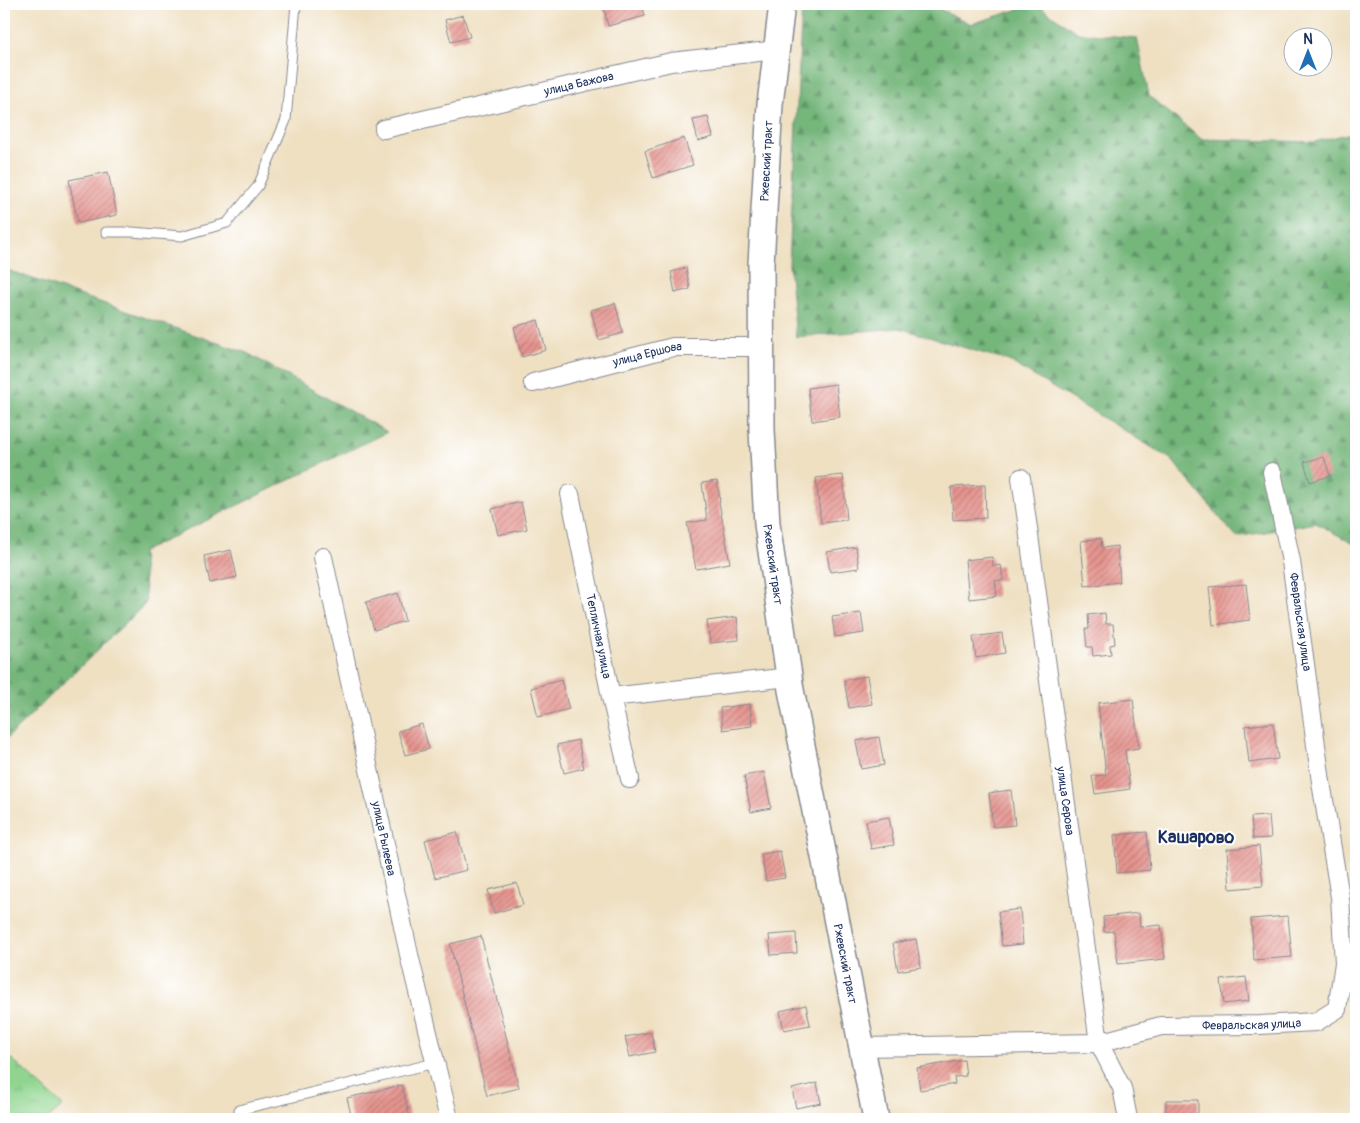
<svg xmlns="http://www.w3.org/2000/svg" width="1360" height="1123" viewBox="0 0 1360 1123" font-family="Pangolin,sans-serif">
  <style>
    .grass { fill: url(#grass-tufts); stroke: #568276 }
    .forest { fill: url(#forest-firs); stroke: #48726c }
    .building { fill: url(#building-hatch) }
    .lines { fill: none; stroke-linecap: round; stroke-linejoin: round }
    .service-casing { stroke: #858890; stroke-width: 11 }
    .minor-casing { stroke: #858890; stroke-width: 20 }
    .secondary-casing { stroke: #858890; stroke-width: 28 }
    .service { stroke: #fff; stroke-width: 9 }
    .minor { stroke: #fff; stroke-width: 18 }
    .secondary { stroke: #fff; stroke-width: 25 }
    .labels { text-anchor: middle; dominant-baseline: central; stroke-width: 4; stroke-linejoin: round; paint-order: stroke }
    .street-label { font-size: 12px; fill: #1b2f5e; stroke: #fff }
    .district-label { font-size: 18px; font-weight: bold; fill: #1b2f5e; stroke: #fff }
  </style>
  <defs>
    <pattern id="grass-tufts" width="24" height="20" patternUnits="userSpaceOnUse" patternTransform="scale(1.25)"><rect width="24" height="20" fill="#90d58f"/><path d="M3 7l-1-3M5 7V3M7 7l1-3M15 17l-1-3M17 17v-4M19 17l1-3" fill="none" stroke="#7cb77e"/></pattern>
    <pattern id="forest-firs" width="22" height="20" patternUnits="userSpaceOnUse" patternTransform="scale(1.25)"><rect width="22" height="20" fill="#74b67a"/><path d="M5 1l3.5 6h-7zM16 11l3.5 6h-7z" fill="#5e9467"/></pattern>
    <pattern id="building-hatch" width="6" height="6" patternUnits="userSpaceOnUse" patternTransform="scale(1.25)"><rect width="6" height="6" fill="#e6948e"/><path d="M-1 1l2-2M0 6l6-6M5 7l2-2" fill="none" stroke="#ba7977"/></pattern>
  </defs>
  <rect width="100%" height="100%" fill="#fff"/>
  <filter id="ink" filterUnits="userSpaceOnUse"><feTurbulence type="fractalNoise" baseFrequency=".02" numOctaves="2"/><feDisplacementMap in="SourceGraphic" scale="10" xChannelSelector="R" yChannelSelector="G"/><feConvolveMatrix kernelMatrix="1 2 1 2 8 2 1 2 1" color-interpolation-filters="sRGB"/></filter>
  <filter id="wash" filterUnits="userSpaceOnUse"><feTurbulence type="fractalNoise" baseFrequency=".0096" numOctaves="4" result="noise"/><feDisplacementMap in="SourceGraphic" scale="20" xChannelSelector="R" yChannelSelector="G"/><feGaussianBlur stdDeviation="1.12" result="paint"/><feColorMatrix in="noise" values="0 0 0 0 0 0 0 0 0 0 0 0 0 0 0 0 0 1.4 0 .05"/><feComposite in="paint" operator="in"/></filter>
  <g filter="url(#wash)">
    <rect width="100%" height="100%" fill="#efe0c2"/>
    <path class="grass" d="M 4,1052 L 63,1106 L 48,1119 L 4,1119 Z"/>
    <path class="forest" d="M 802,4 L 929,4 L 971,24 L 1036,4 L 1078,33 L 1137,38 L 1149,96 L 1201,139 L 1314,142 L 1356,132 L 1356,545 L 1316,523 L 1236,537 L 1171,459 L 1009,361 L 899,328 L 796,337 L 789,265 Z
      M 4,269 L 247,353 L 387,432 L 142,552 L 146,603 L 4,741 Z"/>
    <g id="blocks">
      <path class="building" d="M 603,4 L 642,4 L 645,16 L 608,26 Z
        M 463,15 L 470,37 L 451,42 L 445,20 Z
        M 708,117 L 713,137 L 698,141 L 693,120 Z
        M 684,138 L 693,165 L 653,178 L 645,151 Z
        M 108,172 L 117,215 L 78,223 L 69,180 Z
        M 686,268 L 690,289 L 675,293 L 671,272 Z
        M 615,303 L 623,333 L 599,340 L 591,310 Z
        M 538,320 L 546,350 L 522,357 L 514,327 Z
        M 836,384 L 840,417 L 812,421 L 808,388 Z
        M 1324,457 L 1330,476 L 1310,482 L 1304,462 Z
        M 843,475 L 847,520 L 821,523 L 816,478 Z
        M 717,481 L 720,501 L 719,502 L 730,563 L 696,569 L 687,523 L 707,520 L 702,483 Z
        M 985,485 L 986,518 L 953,520 L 951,487 Z
        M 521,502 L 527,529 L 498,535 L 492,509 Z
        M 1101,538 L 1102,548 L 1117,546 L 1120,582 L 1085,586 L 1081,541 Z
        M 856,547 L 859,568 L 830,572 L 827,552 Z
        M 231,550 L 237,577 L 210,583 L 204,556 Z
        M 992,557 L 993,566 L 1001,565 L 1003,580 L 995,581 L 997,596 L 969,599 L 965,560 Z
        M 1246,584 L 1250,620 L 1213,625 L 1209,587 Z
        M 398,593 L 405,621 L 374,630 L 366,602 Z
        M 861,613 L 864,633 L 835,637 L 832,617 Z
        M 1105,613 L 1106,624 L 1113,624 L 1115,644 L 1110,645 L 1111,654 L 1093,656 L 1092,647 L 1087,647 L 1085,629 L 1089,629 L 1088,615 Z
        M 737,617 L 739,640 L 710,643 L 707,621 Z
        M 1002,633 L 1005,653 L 976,658 L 973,637 Z
        M 867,676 L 872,704 L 849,708 L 844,680 Z
        M 561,680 L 569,709 L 538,717 L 531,688 Z
        M 1133,699 L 1139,748 L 1125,750 L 1130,789 L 1095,794 L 1092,776 L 1106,775 L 1098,703 Z
        M 750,704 L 752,726 L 723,730 L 720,708 Z
        M 1273,723 L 1278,759 L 1249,763 L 1245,726 Z
        M 422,724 L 429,749 L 405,755 L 398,731 Z
        M 879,737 L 884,765 L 861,769 L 856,741 Z
        M 578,740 L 584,768 L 564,773 L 557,745 Z
        M 764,772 L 771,808 L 751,812 L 744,776 Z
        M 1011,790 L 1015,825 L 993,827 L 989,793 Z
        M 1269,816 L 1271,838 L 1253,839 L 1251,817 Z
        M 889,817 L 894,845 L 871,849 L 866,821 Z
        M 457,832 L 467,870 L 435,878 L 425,840 Z
        M 1147,832 L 1150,870 L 1117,873 L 1114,835 Z
        M 1259,846 L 1263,886 L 1230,889 L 1227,849 Z
        M 780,851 L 785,878 L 766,881 L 761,854 Z
        M 517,883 L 523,905 L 494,913 L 488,890 Z
        M 1020,909 L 1023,944 L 1002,946 L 998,912 Z
        M 1139,913 L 1140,927 L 1161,925 L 1165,959 L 1118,964 L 1114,931 L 1104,932 L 1103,917 Z
        M 1288,916 L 1292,957 L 1254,960 L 1251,919 Z
        M 796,933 L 797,953 L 771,955 L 769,935 Z
        M 481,936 L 519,1088 L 487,1096 L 450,944 Z
        M 916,939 L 921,967 L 898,971 L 893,943 Z
        M 1246,977 L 1249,1001 L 1224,1004 L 1221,980 Z
        M 806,1005 L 810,1025 L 784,1030 L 780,1011 Z
        M 651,1032 L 655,1052 L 630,1057 L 625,1037 Z
        M 964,1060 L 966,1076 L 954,1077 L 955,1084 L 920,1090 L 917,1068 Z
        M 817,1083 L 821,1103 L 796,1108 L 792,1089 Z
        M 402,1085 L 410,1119 L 352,1119 L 347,1098 Z
        M 1166,1100 L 1198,1100 L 1198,1119 L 1166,1119 Z"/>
    </g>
  </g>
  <g filter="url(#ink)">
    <use href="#blocks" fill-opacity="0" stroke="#858890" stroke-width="1"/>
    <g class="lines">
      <g class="service-casing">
        <path id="service" d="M 106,232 L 132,232 L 182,236 L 227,223 L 258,186 L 286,120 L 296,4
          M 242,1119 L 239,1110 L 435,1063"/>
      </g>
      <g class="minor-casing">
        <g id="minor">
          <path id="s1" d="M 384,129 L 671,62 L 777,50"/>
          <path id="s2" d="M 533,383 L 673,347 L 762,347"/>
          <path id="s3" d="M 1021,478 L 1099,1043 L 1122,1088 L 1128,1119"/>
          <path id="s4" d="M 570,494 L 611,697 L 630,779"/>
          <path id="s5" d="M 323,557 L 410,959 L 449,1119"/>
          <path d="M 611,697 L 789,677"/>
          <path id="s6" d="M 862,1047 L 1099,1043 L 1161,1026 L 1260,1025 L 1316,1022 L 1337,1009 L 1344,963 L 1340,897 L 1321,782 L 1291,561 L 1272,472"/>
        </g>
      </g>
      <g class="secondary-casing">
        <g id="secondary">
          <path id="s7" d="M 782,4 L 770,104 L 761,264 L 762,430 L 767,524 L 791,690 L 876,1119"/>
        </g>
      </g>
      <use href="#service" class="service"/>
      <use href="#minor" class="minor"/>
      <use href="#secondary" class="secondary"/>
    </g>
  </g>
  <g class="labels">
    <g class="street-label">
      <text stroke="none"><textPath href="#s1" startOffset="200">улица Бажова</textPath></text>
      <text transform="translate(767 161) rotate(-87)">Ржевский тракт</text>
      <text stroke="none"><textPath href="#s2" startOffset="118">улица Ершова</textPath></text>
      <text stroke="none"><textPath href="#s7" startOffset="562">Ржевский тракт</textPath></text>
      <text transform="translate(1300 622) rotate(82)">Февральская улица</text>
      <text stroke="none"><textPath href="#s4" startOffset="145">Тепличная улица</textPath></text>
      <text stroke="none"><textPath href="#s3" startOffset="326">улица Серова</textPath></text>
      <text stroke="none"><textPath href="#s5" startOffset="288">улица Рылеева</textPath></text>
      <text stroke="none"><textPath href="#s7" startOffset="968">Ржевский тракт</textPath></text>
      <text stroke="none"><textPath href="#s6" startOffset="392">Февральская улица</textPath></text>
    </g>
    <g class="district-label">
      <text x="1196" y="837">Кашарово</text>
    </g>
  </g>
  <rect width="1360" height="1123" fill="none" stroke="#fff" stroke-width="20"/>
  <g transform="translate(1308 52)"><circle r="24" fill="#ffffff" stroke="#a4acbf"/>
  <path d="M0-4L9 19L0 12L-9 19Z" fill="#1f6fb2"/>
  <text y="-8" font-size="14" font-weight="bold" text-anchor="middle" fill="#1b2f5e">N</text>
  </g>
</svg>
